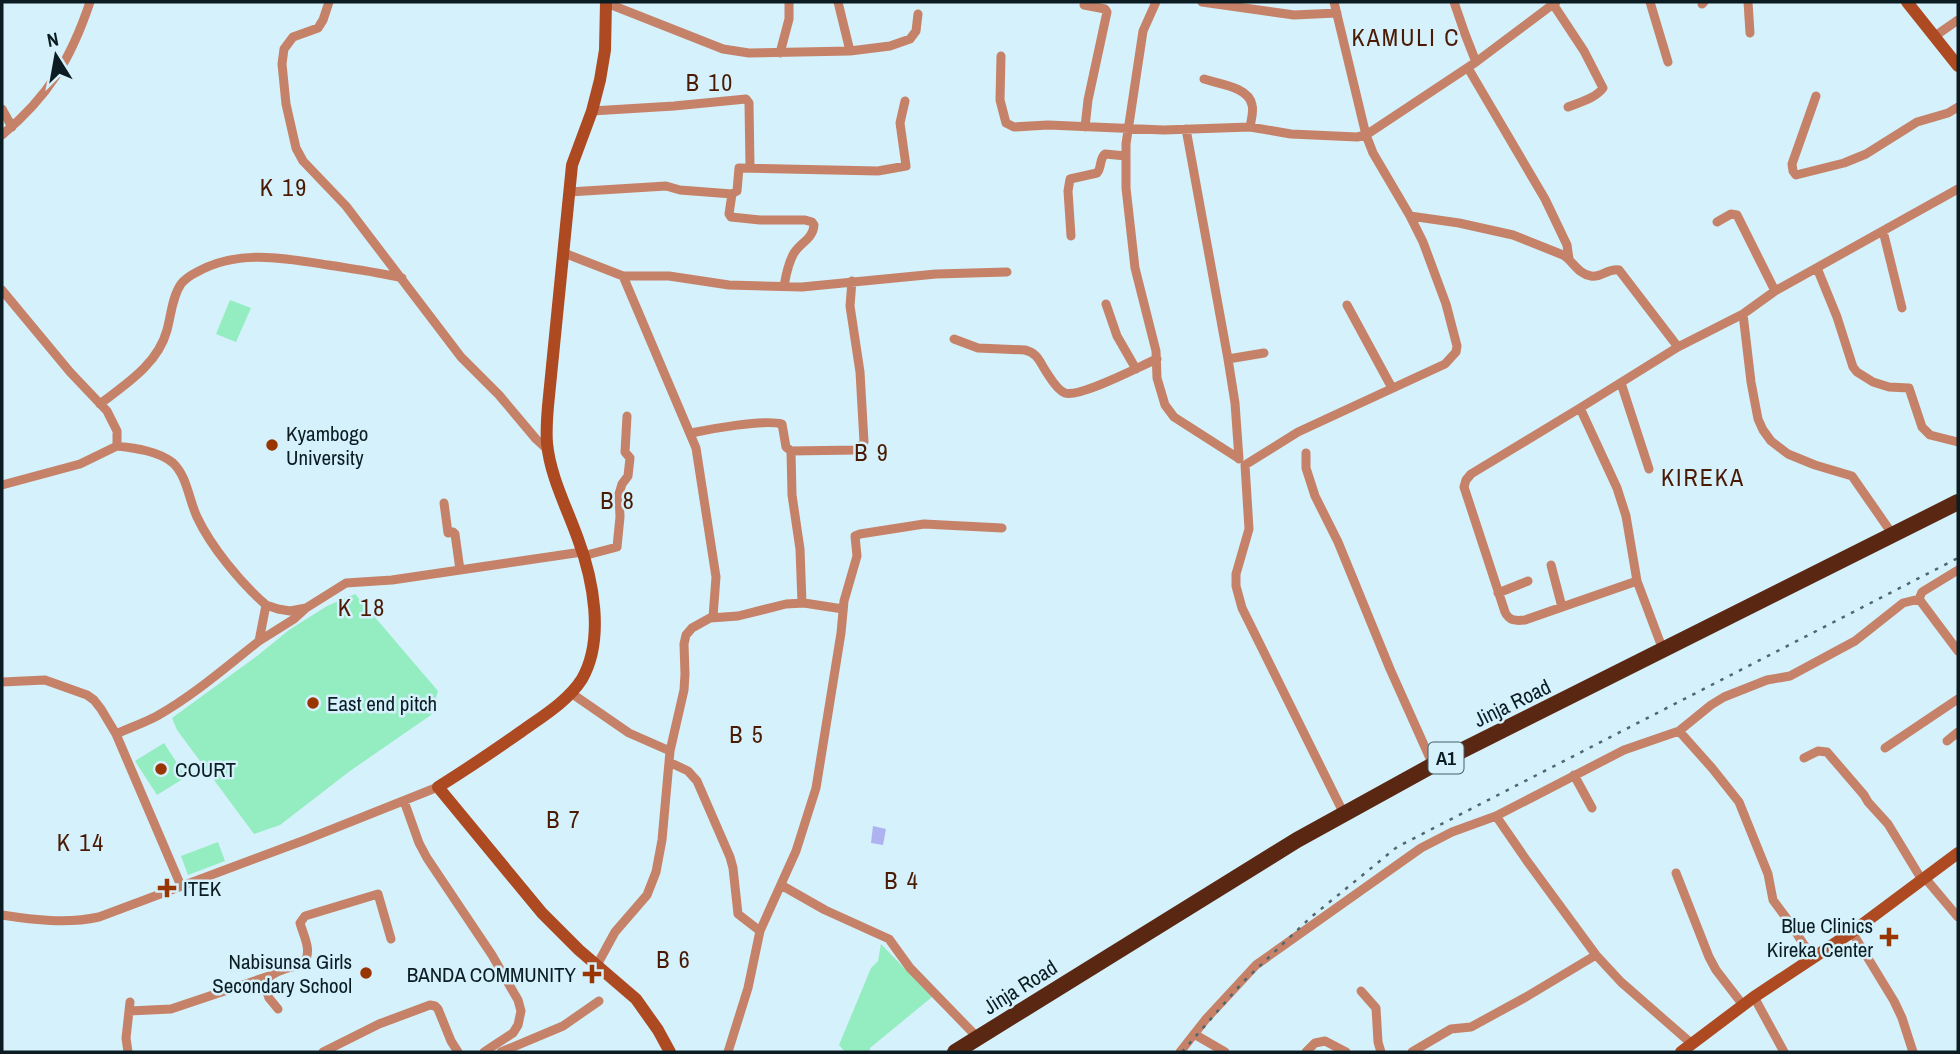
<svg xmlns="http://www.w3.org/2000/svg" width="1960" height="1054" viewBox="0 0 1960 1054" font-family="'Archivo Narrow',sans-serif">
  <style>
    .green { fill: #94edc0 }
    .water { fill: #aeb2f0 }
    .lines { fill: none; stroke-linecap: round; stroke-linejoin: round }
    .street { stroke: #c68268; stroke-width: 9 }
    .secondary { stroke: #ad4a21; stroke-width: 12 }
    .highway { stroke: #5a2712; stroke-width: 16 }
    .rail { stroke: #51676e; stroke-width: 2.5; stroke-dasharray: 3.5 7; stroke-linecap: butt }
    .poi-dot { fill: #993500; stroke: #d5f1fb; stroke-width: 2.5 }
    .labels { text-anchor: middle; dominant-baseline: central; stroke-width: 5; stroke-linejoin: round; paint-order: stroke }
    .shield { fill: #d5f1fb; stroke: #485d64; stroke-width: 2 }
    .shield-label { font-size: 19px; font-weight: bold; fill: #0b1d23 }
    .poi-label { font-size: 21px; fill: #0b1d23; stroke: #d5f1fb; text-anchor: start }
    .street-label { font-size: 21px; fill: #0b1d23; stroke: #d5f1fb }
    .quarter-label { font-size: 24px; letter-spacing: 2px; fill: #4a1a05; stroke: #d5f1fb }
  </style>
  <rect width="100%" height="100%" fill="#d5f1fb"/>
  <path class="green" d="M 230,300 L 251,308 L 236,342 L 216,334 Z
    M 355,594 L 438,691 L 431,715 L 350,771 L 280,825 L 254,834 L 177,730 L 172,718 L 257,656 L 289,630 L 327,606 Z
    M 164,743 L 186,777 L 157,795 L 135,761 Z
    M 218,842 L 225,861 L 188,875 L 181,856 Z
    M 881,944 L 932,997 L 870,1048 L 870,1052 L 845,1052 L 839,1045 L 871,968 L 878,961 Z"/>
  <path class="water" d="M 873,826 L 886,829 L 883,845 L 871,843 Z"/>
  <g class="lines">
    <path class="street" d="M 329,2 L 323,20 L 318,28 L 293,37 L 284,49 L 282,64 L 286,104 L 296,148 L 303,161 L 346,206 L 461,357 L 499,395 L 536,439 L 548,450
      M 604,2 L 723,49 L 749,53 L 850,51 L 890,46 L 910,39 L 916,31 L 918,14
      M 838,2 L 850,51
      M 1156,2 L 1143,31 L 1126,144 L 1126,188 L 1135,268 L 1156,351 L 1157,378 L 1165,405 L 1174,417 L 1238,458
      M 1202,2 L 1294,15 L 1337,13
      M 1334,2 L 1366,135 L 1373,153 L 1410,216 L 1423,242 L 1446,304 L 1457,346 L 1456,352 L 1445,364 L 1298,432 L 1245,465 L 1249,529 L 1236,574 L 1236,586 L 1242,608 L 1344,814
      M 1454,2 L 1465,34 L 1476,62
      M 1650,2 L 1668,62
      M 1748,2 L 1750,33
      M 1553,4 L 1584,51 L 1603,88 C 1596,98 1580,102 1568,107
      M 1702,4 L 1704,2
      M 1084,5 L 1105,9 L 1107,12 L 1088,100 L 1085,127
      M 1935,36 L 1958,20
      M 780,53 L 789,19 L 789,2
      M 1001,56 L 1000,100 L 1006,123 L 1014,127 L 1048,125 L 1164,130 L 1250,127 L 1291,134 L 1357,137 L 1366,135 L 1476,62 L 1556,2
      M 1468,68 L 1545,199 L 1567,245 L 1569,259
      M 1204,79 C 1219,84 1249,87 1252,105 C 1254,112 1251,120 1250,127
      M 1816,96 L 1792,164 L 1793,171 L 1796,175 L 1844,163 L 1866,154 L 1917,122 L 1948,113 L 1958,107
      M 2,109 L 12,127
      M 592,111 L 674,106 L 746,99 L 749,103 L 750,167
      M 1186,129 L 1228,359 L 1235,403 L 1239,459
      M 2,135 C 48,97 71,59 90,2
      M 569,192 L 666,186 L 680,190 L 732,194
      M 1410,216 L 1459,223 L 1513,235 L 1563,255 C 1573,261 1578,274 1591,276 C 1601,278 1608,268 1619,270 L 1678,347
      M 1717,222 L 1731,214 L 1737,215 L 1775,291
      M 1883,231 L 1902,308
      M 1071,236 L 1068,191 L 1070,179 L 1097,173 C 1102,168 1099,159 1105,154 L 1126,156
      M 564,253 L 623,276 L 669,276 L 729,285 L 802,287 L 936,274 L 1007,272
      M 1817,268 L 1837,317 L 1853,367 L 1857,372 L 1873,382 L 1889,387 L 1909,388 L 1922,427 L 1930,435 L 1958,442
      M 623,276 L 696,448 L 716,577 L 713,617
      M 784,286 C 786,275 788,263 794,253 C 801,242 813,239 814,225 L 812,222 L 805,220 L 760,220 L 731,217 L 729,214 L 732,194 L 737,191 L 739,168 L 878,171 L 906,166 L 900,123 L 905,101
      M 2,290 L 70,372 L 107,411 L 117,431 L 117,446
      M 1106,304 L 1117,336 L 1136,369
      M 1347,305 L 1392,388
      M 1743,314 L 1751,382 L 1758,419 L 1763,430 L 1771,441 L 1788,454 L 1815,465 L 1852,476 L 1893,535
      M 954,339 L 978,348 L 1025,350 C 1038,353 1040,363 1047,373 C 1051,379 1057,390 1065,393 C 1080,398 1140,366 1157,359
      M 1228,359 L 1264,353
      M 1621,383 L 1649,469
      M 100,404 C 126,384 158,364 167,330 C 171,316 172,297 181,284 C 185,279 191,275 197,272 C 238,249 284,258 328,265 C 353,269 377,272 402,278
      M 1580,408 L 1617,488 L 1626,516 L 1637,581 L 1663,650
      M 691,433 C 710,429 765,419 782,424 L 786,447 L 791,451 L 792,495 L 800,549 L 802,603
      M 791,451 L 856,450 L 864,442 L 860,372 L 850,306 L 852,281
      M 1306,453 L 1306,468 L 1315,496 L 1338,542 L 1390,669 L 1433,765
      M 2,485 L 80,464 L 117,446
      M 444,503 L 448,533 L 453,532 L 455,534 L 460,570
      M 583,556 L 617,547 L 620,517 L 619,494 L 622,484 L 628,476 L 630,458 L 625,452 L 627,416
      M 1551,565 L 1562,607
      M 1958,570 L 1922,592 L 1919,599 L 1958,651
      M 1637,581 L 1525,620 C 1516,621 1509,621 1505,612 L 1464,487 L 1466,480 L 1471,474 L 1580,408 L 1678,347 L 1743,314 L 1775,291 L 1958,189
      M 1498,593 L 1528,581
      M 266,605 L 278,609 L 290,611 L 306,608 L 346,583 L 392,580 L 582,552
      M 259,641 L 294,619 L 305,609
      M 2,682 L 45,680 L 87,695 L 94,700 L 101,709 L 116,734 L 181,886
      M 571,693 L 629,733 L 670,751
      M 1679,731 L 1712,768 L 1739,802 L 1768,874 L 1773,900 L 1790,923 L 1813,959
      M 116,734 C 129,728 144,723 157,716 C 194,695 226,667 259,641 L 266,605 C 241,583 211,547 197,517 C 189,500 187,476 173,463 C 159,451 134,448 117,446
      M 1947,741 L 1958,732
      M 1885,748 L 1958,699
      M 1804,758 L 1818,751 L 1827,752 L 1864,795 L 1868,802 L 1888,824 L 1922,880
      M 669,762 L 688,771 L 697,781 L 730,857 L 733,868 L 738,914 L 760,931
      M 1574,775 L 1592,808
      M 404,801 L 419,843 L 427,858 L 492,955 L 518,1000 L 521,1011 L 518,1025 L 513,1033 L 484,1052
      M 1676,873 L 1709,957 L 1716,970 L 1743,1005
      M 1925,878 L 1958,917
      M 781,885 L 825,910 L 889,939 L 910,968 L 978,1038
      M 2,915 C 34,920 67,924 99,917 L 305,840 L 438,787
      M 1852,932 L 1894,1001 L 1902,1018 L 1913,1052
      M 597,965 L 615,932 L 647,895 L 656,872 L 662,840 L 670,751 L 684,690 L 685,674 L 684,644 L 686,635 L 692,628 L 710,618 L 738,616 L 786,604 L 804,603 L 843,609
      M 1361,991 L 1376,1008 L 1378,1042 L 1381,1052
      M 1754,997 L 1784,1052
      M 278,1009 L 269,998 L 264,983 C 273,970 289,968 303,964 C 313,952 304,937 300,923 L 305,916 L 378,894 L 391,939
      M 129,1011 L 171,1009 L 269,976
      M 1194,1034 L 1225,1052
      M 1692,1044 L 1621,982 L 1596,955 L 1527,861 L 1496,816 L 1624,750 L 1679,731 L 1711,705 L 1724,697 L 1767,680 L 1790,676 L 1855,641 L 1903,603 L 1919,599
      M 128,1052 L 126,1038 L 130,1002
      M 323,1052 L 379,1024 L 430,1005 L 435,1006 L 438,1009 L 451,1041 L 458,1052
      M 501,1052 L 563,1026 L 599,1001
      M 728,1052 L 748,988 L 760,931 L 796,851 L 816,788 L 841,633 L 844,601 L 857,556 L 855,536 L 860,534 L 924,524 L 1002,528
      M 1180,1052 L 1206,1019 L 1256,965 L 1421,848 L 1452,832 L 1496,816
      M 1306,1052 L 1315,1043 L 1325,1041 L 1346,1052
      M 1412,1052 L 1451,1029 L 1471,1027 L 1526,997 L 1596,955"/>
    <path class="secondary" d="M 606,2 L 605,50 L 600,80 L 592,111 L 572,165 L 548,406 C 547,418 546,431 547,443 C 550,476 567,508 578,539 C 593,579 605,639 582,679 C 568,701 543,716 522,731 C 495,750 467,769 438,787 L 542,913 L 579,950 L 636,999 L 658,1030 L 670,1052
      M 1907,2 L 1958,66
      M 1681,1052 L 1754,997 L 1852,932 L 1958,853"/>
    <path class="highway" d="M 955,1052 L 1297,840 L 1433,765 L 1958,502"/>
    <path class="rail" d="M 1182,1052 L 1242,983 L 1310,918 L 1397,847 L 1958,558"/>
  </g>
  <g class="poi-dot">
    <circle cx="272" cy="445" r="7"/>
    <circle cx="313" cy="703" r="7"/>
    <circle cx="161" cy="769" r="7"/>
    <path d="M163.5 877.5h7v7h7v7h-7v7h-7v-7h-7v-7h7z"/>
    <path d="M1885.5 926.5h7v7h7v7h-7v7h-7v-7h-7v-7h7z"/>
    <circle cx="366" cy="973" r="7"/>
    <path d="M588.5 963.5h7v7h7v7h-7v7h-7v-7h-7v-7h7z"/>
  </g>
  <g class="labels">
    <rect class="shield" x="1428.5" y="742.5" width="35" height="31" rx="5"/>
    <g class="shield-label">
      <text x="1446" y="758">A1</text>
    </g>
    <g class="poi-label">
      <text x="286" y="433">Kyambogo<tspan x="286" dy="24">University</tspan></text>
      <text x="327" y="703">East end pitch</text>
      <text x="175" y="769">COURT</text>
      <text x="183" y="888">ITEK</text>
      <text x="1873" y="925" text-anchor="end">Blue Clinics<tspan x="1873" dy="24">Kireka Center</tspan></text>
      <text x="352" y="961" text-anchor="end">Nabisunsa Girls<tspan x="352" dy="24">Secondary School</tspan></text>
      <text x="576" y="974" text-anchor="end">BANDA COMMUNITY</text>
    </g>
    <g class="street-label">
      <text transform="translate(1512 703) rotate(-26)">Jinja Road</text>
      <text transform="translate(1020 987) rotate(-32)">Jinja Road</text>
    </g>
    <g class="quarter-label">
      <text x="1406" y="37">KAMULI C</text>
      <text x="710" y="82">B 10</text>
      <text x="284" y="187">K 19</text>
      <text x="872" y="452">B 9</text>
      <text x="1703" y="477">KIREKA</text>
      <text x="618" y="500">B 8</text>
      <text x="362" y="607">K 18</text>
      <text x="747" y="734">B 5</text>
      <text x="564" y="819">B 7</text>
      <text x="81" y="842">K 14</text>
      <text x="902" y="880">B 4</text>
      <text x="674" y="959">B 6</text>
    </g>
  </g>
  <rect width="1960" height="1054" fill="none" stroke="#0b1d23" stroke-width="7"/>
  <g transform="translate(56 56) rotate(349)" stroke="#d5f1fb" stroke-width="5" paint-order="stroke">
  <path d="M0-5L12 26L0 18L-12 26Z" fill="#0b1d23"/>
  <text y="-10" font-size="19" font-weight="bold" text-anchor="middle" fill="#0b1d23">N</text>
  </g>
</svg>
